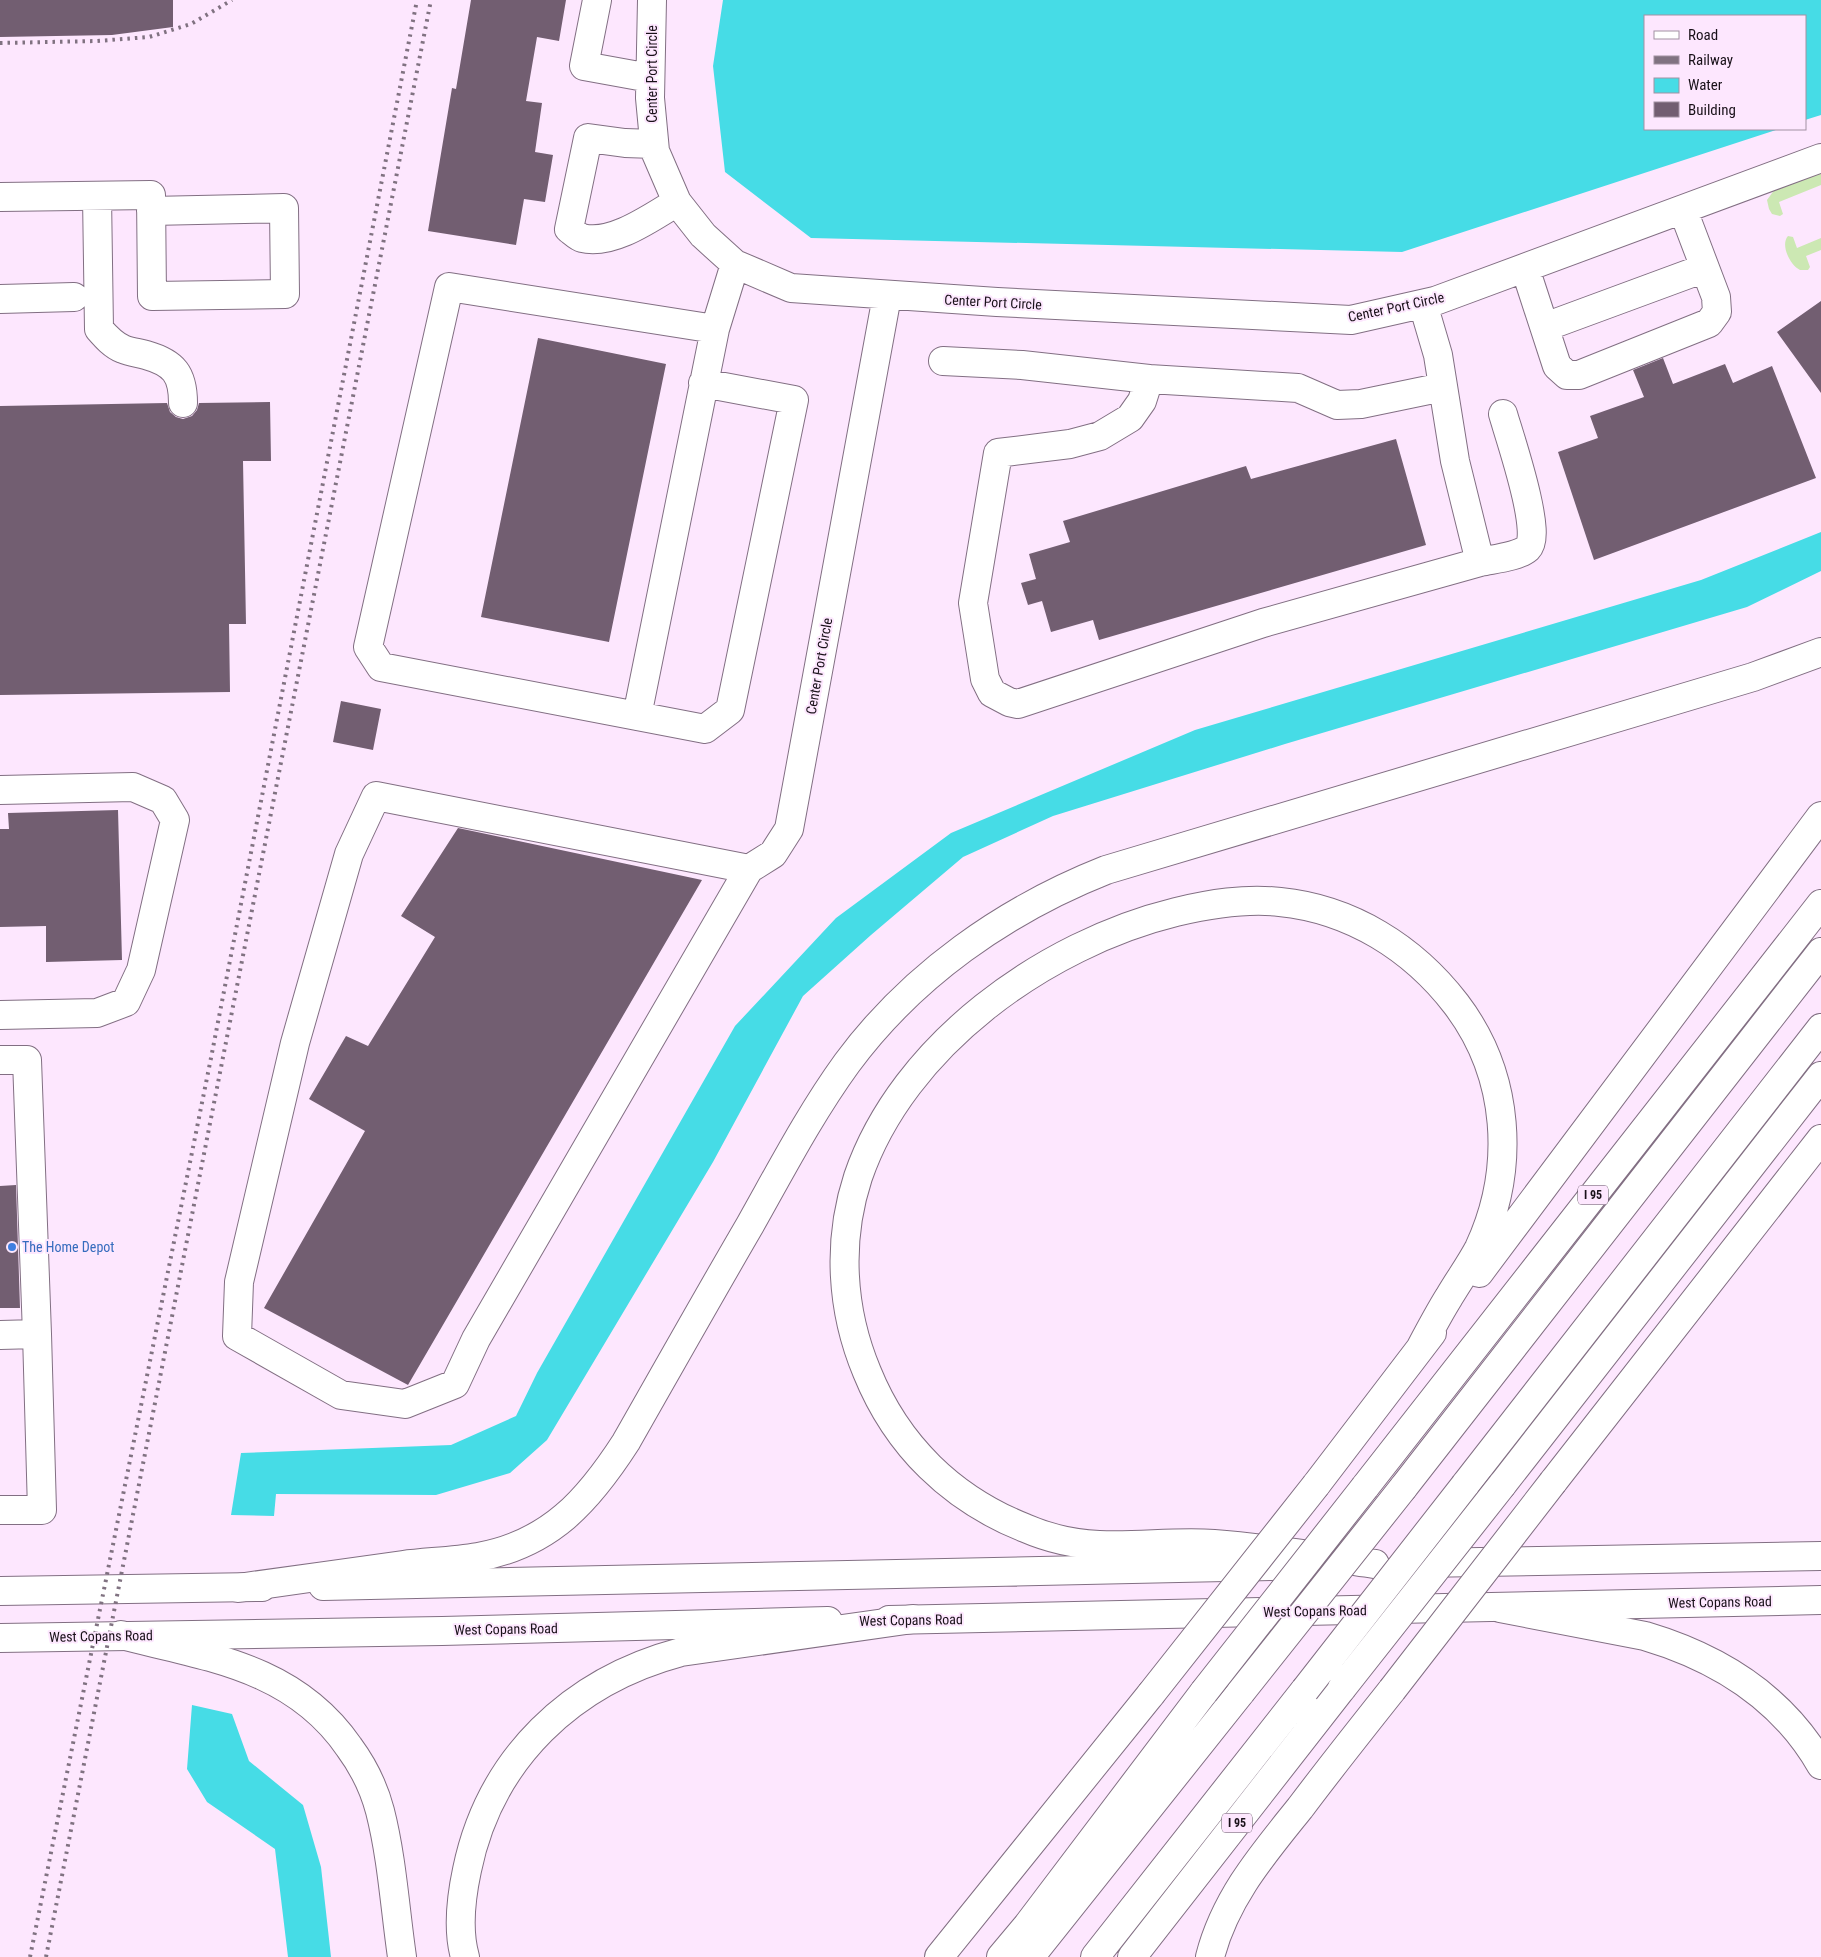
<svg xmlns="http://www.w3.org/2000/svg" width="1821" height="1957" viewBox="0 0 1821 1957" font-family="'Roboto Condensed',sans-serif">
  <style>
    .green { fill: #cce8b3 }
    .water { fill: #46dce6 }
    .building { fill: #725e71 }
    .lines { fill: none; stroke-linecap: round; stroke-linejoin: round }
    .minor-casing { stroke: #826f83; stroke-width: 30 }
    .major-casing { stroke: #826f83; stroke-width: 30 }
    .highway-casing { stroke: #826f83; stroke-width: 30 }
    .minor { stroke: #fff; stroke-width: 28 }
    .major { stroke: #fff; stroke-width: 28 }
    .highway { stroke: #fff; stroke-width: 28 }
    .rail { stroke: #807281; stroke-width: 4; stroke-dasharray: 2.5 5; stroke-linecap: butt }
    .highway-bridge-casing { stroke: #826f83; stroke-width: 30; stroke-linecap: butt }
    .highway-bridge { stroke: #fff; stroke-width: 28 }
    .shop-dot { fill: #3f7fe0; stroke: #fde7fe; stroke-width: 2 }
    .labels { text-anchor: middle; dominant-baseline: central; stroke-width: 4; stroke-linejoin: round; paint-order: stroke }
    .shield { fill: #fde7fe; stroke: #5d515e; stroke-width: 1 }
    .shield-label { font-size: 12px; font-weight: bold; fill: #191119 }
    .street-label { font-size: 14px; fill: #191119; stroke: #fde7fe }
    .shop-label { font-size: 14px; fill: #366cbe; stroke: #fde7fe; text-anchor: start }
  </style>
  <rect width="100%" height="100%" fill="#fde7fe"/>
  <path class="green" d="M 1821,171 L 1821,185 L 1779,202 L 1783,214 L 1780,216 L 1772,214 L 1769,209 L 1767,200 L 1775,189 Z
    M 1788,236 L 1793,237 L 1797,248 L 1821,238 L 1821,250 L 1806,256 L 1810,267 L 1808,270 L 1800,270 C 1790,265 1780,245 1788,236 Z"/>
  <path class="water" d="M 723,0 L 1821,0 L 1821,115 L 1805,120 L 1805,16 L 1645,16 L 1645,129 L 1779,129 L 1402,252 L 811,238 L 725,172 L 713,66 Z
    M 1821,532 L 1821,571 L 1747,607 L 1285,744 L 1053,816 L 963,857 L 871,935 L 803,996 L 713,1162 L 547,1440 L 510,1473 L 436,1495 L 276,1494 L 274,1516 L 231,1515 L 241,1453 L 451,1445 L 516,1416 L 537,1373 L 735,1026 L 836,918 L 951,833 L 1195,730 L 1701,580 Z
    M 192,1705 L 232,1714 L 249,1761 L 303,1805 L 321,1867 L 331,1957 L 288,1957 L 275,1849 L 207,1802 L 187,1769 Z"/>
  <path class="building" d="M 0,0 L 173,0 L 173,27 L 112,35 L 0,37 Z
    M 471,0 L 566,0 L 559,41 L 537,37 L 526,101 L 542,103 L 535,152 L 553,155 L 545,202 L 524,199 L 516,245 L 428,231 L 452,88 L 456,89 Z
    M 1821,301 L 1821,393 L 1777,332 Z
    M 538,338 L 666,364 L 609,642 L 481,617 Z
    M 1663,358 L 1673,384 L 1725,364 L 1733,383 L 1772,366 L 1816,478 L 1594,560 L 1558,452 L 1598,438 L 1590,416 L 1644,397 L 1633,370 Z
    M 270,402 L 271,461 L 243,461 L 246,624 L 229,624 L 230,692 L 0,695 L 0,406 L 167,403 L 170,412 L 176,417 L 183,419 L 192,416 L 197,410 L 199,403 Z
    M 1396,439 L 1426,545 L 1099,640 L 1093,620 L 1051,632 L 1042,601 L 1028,605 L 1021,583 L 1036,579 L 1029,554 L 1070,542 L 1063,521 L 1246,466 L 1251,479 Z
    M 341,701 L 381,709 L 373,750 L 333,742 Z
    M 118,810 L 122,960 L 46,962 L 46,926 L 0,927 L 0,829 L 9,829 L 8,813 Z
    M 458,828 L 702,880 L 408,1385 L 264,1308 L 365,1131 L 309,1099 L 346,1036 L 368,1046 L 435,937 L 401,916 Z
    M 16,1185 L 20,1308 L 0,1308 L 0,1186 Z"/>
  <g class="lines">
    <g class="minor-casing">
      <path id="minor" d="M 597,0 L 584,66 L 650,78
        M 652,0 L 650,98 L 655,151 L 677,202 L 703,235 L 735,264 L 791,288 L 997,302 L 1351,320 L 1435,301 L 1821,158
        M 654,144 L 625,143 L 588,138 L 569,229 C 573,232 578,237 582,238 C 612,246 652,217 677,202
        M 97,196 L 99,329 C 106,337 113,345 123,349 C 130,352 139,353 146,355 C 174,363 183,374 183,403
        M 0,197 L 151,195 L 152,296 L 285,294 L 284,208 L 151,211
        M 1525,268 L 1557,366 L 1567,375 L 1579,375 L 1709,323 L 1717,312 L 1716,297 L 1683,210
        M 0,299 L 74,297
        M 1545,327 L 1705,268
        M 943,361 L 1022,365 L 1149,379 L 1142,401 L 1130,418 L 1100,436 L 1070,444 L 998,453 L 973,603 L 985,679 L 992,693 L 1009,702 L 1018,704 L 1263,623 L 1480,562 L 1455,461 L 1438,355 L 1423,304
        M 1149,379 L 1298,388 L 1337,405 L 1361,404 L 1443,387
        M 703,383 L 794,400 L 730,710 L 705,729 L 381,667 L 368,647 L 449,287 L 715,329 L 735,264
        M 1480,562 C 1493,559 1518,557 1528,548 C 1543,534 1509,435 1503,414
        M 637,716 L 715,329
        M 0,790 L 133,787 L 163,800 L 175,820 L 141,970 L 126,1002 L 97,1013 L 0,1015
        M 749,869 L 376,796 L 349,854 L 295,1043 L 239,1282 L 237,1336 L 341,1395 L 405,1404 L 455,1384 L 476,1339 L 749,869 L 773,854 L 789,829 L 887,296
        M 0,1060 L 27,1060 L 37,1334 L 0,1335
        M 0,1510 L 42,1510 L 37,1334"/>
    </g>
    <g class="major-casing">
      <path id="major" d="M 1420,1563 L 1821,1556
        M 323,1586 L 1322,1565
        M 0,1591 L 262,1587
        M 889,1620 L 1821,1600
        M 0,1638 L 442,1631 L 828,1621"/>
    </g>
    <g class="highway-casing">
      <path id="highway" d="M 1479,1273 L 1821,816
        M 1553,1482 L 1821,1139
        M 1316,1485 L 1432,1333
        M 1465,1485 L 1821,1028
        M 1502,1485 L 1821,1076
        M 1365,1487 L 1821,904
        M 1403,1488 L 1821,952
        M 1375,1564 C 1321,1557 1268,1548 1214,1544 C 1176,1541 1137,1547 1099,1545 C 1074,1544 1048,1538 1025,1528 C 952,1499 897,1446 867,1372 C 841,1310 837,1241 858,1177 C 903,1045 1045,944 1176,912 C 1210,904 1245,898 1280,902 C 1351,909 1413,948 1456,1004 C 1510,1075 1516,1168 1479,1248 C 1470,1265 1459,1280 1449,1297 C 1439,1313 1430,1330 1421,1347
        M 238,1588 C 293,1580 348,1573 403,1565 C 428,1562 454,1561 478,1557 C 550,1544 588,1501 626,1442 C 667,1370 708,1297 750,1225 C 781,1170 810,1114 847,1063 C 912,975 1005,910 1106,870 L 1753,677 L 1821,652
        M 1500,1608 L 1645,1636 C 1719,1658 1782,1697 1821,1765
        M 121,1635 C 208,1657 294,1667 349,1747 C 363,1766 374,1788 380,1811 C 392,1858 395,1909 402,1957
        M 465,1957 C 457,1929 461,1898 467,1870 C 490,1758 572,1681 681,1652 L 913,1619
        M 939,1957 L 1151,1694
        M 1001,1957 L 1027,1926 L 1204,1692
        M 1030,1957 L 1241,1692
        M 1095,1957 L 1305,1690
        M 1132,1957 L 1342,1688
        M 1210,1957 C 1225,1898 1263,1854 1300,1808 C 1330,1768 1361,1729 1392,1690"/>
    </g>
    <use href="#minor" class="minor"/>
    <use href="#major" class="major"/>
    <use href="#highway" class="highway"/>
    <path class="rail" d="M 0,43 L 97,41 L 149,37 L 191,24 L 232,0
      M 30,1957 L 211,1058 L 417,0
      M 46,1957 L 431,0"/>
    <g class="highway-bridge-casing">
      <path id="highway-bridge" d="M 1342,1688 L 1502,1485
        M 1305,1690 L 1465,1485
        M 1392,1690 L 1553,1482
        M 1204,1692 L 1365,1487
        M 1241,1692 L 1403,1488
        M 1151,1694 L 1316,1485"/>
    </g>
    <use href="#highway-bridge" class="highway-bridge"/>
  </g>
  <circle class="shop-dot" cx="12" cy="1247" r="5"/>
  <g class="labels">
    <g class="shield">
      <rect x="1578" y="1185.5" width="30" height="19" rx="4"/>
      <rect x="1222" y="1813.5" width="30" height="19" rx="4"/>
    </g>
    <g class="shield-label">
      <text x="1593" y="1195">I 95</text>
      <text x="1237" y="1823">I 95</text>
    </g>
    <g class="street-label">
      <text transform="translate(652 74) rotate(-90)">Center Port Circle</text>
      <text transform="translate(993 302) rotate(3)">Center Port Circle</text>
      <text transform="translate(1396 307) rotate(-12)">Center Port Circle</text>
      <text transform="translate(819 666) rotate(-80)">Center Port Circle</text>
      <text transform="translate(1720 1602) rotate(-1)">West Copans Road</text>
      <text transform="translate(1315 1611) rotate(-1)">West Copans Road</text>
      <text transform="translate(911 1620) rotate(-1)">West Copans Road</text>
      <text transform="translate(506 1629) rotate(-1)">West Copans Road</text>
      <text transform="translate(101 1636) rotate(-1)">West Copans Road</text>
    </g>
    <g class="shop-label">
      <text x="22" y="1247">The Home Depot</text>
    </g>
  </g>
  <rect x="1644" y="15" width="162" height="115" fill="#fde7fe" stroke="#a291a2"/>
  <rect x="1654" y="31" width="25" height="8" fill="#ffffff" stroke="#a291a2"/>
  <text x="1688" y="40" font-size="15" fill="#191119">Road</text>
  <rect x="1654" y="56" width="25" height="8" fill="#807281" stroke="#a291a2"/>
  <text x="1688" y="65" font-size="15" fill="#191119">Railway</text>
  <rect x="1654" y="78" width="25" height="15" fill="#46dce6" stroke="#a291a2"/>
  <text x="1688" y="90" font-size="15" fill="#191119">Water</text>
  <rect x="1654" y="102" width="25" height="15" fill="#725e71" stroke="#a291a2"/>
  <text x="1688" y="115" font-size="15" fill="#191119">Building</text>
</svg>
